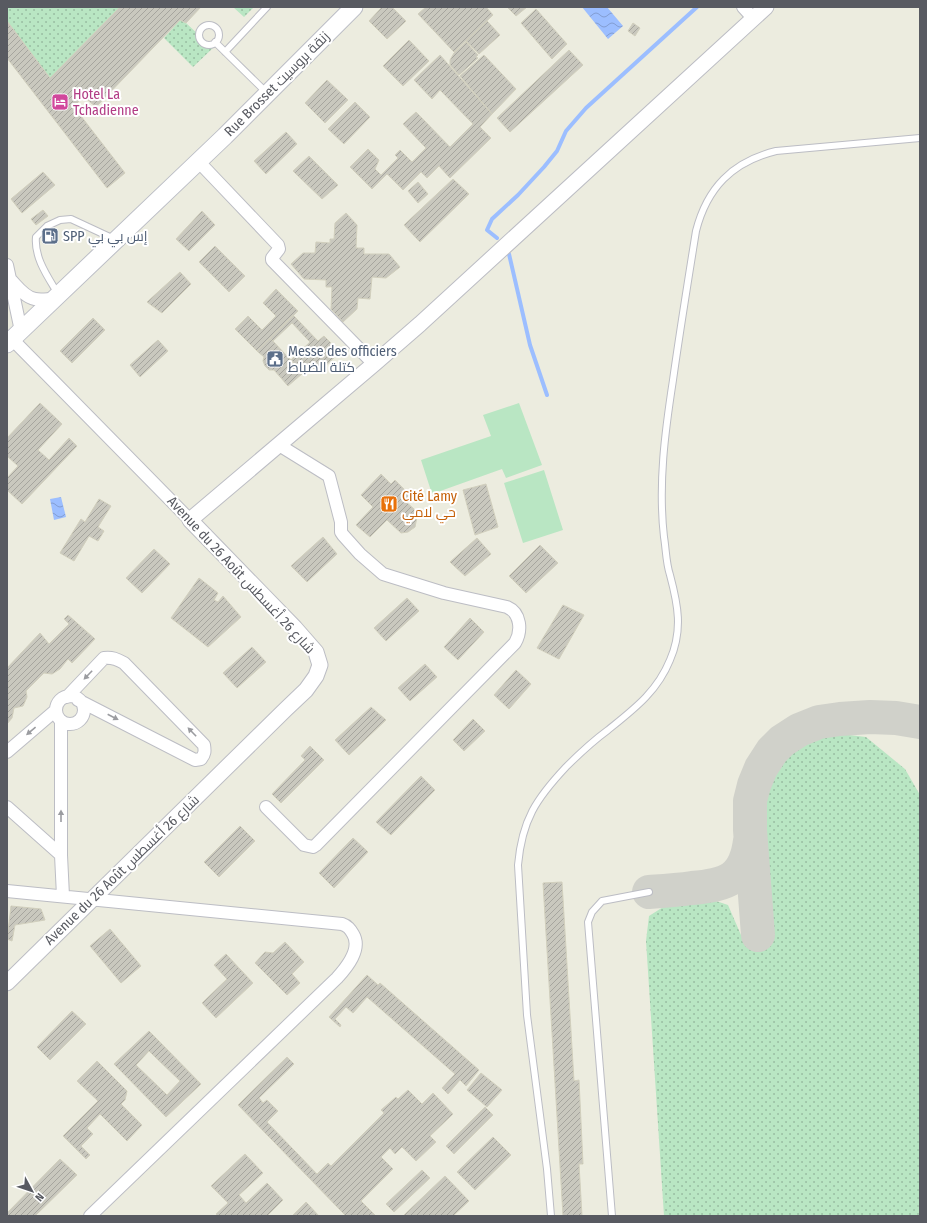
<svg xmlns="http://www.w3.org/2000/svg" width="927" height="1223" viewBox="0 0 927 1223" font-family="'Fira Sans Condensed',Cairo,sans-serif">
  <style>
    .grass { fill: url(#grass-dots) }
    .park { fill: #b9e6c3 }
    .water { fill: url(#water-waves) }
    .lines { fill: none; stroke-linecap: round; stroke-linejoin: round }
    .stream { stroke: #9cbeff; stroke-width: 4 }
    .taxiway { stroke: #d0d1ca; stroke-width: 34 }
    .building { fill: url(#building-hatch); stroke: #d1cfbd; fill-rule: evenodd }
    .service-casing { stroke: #bcbdc4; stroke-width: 8 }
    .minor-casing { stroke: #bcbdc4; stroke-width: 14 }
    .tertiary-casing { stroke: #bcbdc4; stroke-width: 17 }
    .secondary-casing { stroke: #bcbec6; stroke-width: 19 }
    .service { stroke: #fff; stroke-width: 6 }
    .minor { stroke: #fff; stroke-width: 12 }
    .tertiary { stroke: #fff; stroke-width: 15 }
    .secondary { stroke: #fff; stroke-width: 17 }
    .oneway { fill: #9b9ca0 }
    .labels { text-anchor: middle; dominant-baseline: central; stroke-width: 4; stroke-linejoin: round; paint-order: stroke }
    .street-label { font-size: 14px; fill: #585a61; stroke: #fff }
    .hotel-label { font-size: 14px; fill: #b23c85; stroke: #fff; text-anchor: start }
    .service-label { font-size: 14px; fill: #4e5e75; stroke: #fff; text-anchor: start }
    .food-label { font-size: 14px; fill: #c56008; stroke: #fff; text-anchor: start }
  </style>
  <defs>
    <pattern id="grass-dots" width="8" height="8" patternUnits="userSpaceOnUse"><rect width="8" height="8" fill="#b9e6c3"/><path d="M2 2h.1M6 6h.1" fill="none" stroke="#99bda2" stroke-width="1.8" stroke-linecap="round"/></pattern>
    <pattern id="water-waves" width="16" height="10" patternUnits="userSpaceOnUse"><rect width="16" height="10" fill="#9cbeff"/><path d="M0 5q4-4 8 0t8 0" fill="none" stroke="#829dd2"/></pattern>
    <pattern id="building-hatch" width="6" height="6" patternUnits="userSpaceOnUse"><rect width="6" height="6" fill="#c9c8be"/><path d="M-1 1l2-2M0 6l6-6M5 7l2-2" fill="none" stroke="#a6a59e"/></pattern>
  </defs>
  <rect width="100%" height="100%" fill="#ececdf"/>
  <path class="grass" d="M 7,7 L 120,7 L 50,78 L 7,21 Z
    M 233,7 L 254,7 L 244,17 Z
    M 180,20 L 186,23 L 213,48 L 193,67 L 164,38 Z
    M 824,732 L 866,737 L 905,769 L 920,795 L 920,1216 L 664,1216 L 646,941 L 649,916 L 671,902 L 704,897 L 728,905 L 741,935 L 770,935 L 762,830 L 767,785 L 785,751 Z"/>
  <path class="park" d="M 519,403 L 542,465 L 506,478 L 502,469 L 432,494 L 421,460 L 491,436 L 483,415 Z
    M 544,470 L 563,530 L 523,543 L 504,483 Z"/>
  <path class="water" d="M 582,7 L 607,7 L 623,26 L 608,39 Z
    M 61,497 L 66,517 L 54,520 L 50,499 Z"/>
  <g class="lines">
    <path class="stream" d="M 497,238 L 487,230 L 492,219 L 518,195 L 544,167 L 557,151 L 566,131 L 586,108 L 697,7
      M 509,254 L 530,345 L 547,395"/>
    <path class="taxiway" d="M 649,892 C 663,891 678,890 692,888 C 727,885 745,879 750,841
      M 758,935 L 750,830 L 750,801 L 754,785 L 761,768 L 772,751 L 782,741 L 799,730 L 819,722 L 840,719 L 870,717 L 896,718 L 920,722"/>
  </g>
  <path class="building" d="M 120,7 L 201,7 L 186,23 L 180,20 L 96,107 L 83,96 L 74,107 L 125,173 L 107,188 L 7,58 L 7,21 L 50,78 Z
    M 382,7 L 392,7 L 406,21 L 387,39 L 369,21 Z
    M 426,7 L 486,7 L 493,15 L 454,52 L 418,14 Z
    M 507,7 L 527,7 L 516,16 Z
    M 536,9 L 567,44 L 552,59 L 521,23 Z
    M 487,21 L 500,35 L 479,54 L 466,41 Z
    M 633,23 L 640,28 L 635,36 L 628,31 Z
    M 409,40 L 429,61 L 403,86 L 383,66 Z
    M 466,42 L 478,55 L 476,57 L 478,58 L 459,75 L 450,65 L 450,60 L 454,53 Z
    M 569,50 L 583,65 L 510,132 L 497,118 Z
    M 440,55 L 492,114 L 480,127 L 491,138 L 450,178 L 439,166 L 427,178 L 421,172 L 403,190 L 387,174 L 372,189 L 350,167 L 368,149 L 379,160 L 375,169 L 381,175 L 398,158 L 395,155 L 400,150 L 412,162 L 426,148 L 403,124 L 416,112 L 450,147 L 473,124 L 440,90 L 432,99 L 414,80 Z
    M 484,55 L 516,89 L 492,114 L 460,76 Z
    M 327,80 L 348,100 L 325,123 L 305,103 Z
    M 355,102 L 370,117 L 344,144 L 328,129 Z
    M 286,132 L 297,144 L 266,174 L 254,161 Z
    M 309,156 L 338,185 L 322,199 L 293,171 Z
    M 43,172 L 55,185 L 22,213 L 11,199 Z
    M 453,179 L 469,194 L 420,242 L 404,225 Z
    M 418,182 L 428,194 L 418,203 L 408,191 Z
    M 43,210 L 48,216 L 36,225 L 31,219 Z
    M 202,211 L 215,225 L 189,251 L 176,239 Z
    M 346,213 L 357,225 L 356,248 L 364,248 L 364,254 L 389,254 L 400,267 L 386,278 L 372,277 L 370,299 L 358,298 L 357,309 L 343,322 L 331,309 L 332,287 L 326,287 L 326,280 L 304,279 L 291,264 L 303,253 L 315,253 L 316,242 L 330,243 L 330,239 L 334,239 L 335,223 Z
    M 215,246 L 245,276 L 229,292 L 199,262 Z
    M 180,272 L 191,284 L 162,313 L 147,302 Z
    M 276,289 L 298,311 L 257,351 L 235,329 L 248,316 L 262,330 L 276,316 L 263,303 Z
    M 293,315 L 318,341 L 324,336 L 340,352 L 318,373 L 311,366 L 303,373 L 291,360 L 310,342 L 292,323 L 273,341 L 270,338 Z
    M 93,318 L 105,330 L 72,363 L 60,351 Z
    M 270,338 L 303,373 L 288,386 L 274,370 L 269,370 L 265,366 L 263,361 L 264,357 L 257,351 Z
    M 158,340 L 168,351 L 140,377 L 130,365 Z
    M 40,403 L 62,424 L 38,450 L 49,460 L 69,438 L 77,446 L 22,504 L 7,490 L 7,478 L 18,466 L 7,456 L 7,438 Z
    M 381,474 L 391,484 L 395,480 L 410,495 L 405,501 L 414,509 L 417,517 L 415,527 L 408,532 L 401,533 L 387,520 L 370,537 L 356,525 L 373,507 L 361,495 Z
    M 486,484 L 498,527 L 475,535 L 463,490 Z
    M 99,499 L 111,506 L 98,527 L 104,531 L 98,541 L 89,536 L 74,561 L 60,553 L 81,519 L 85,522 Z
    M 323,537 L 337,554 L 307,582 L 291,566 Z
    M 477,538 L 491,554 L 465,576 L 450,562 Z
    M 540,545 L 558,563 L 526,593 L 509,576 Z
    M 154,549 L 170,564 L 142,593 L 126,578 Z
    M 199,578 L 218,593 L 214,600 L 218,602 L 223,596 L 241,617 L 208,647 L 171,618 Z
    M 407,598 L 419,611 L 386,641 L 374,628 Z
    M 563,605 L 584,615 L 559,659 L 537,648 Z
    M 68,615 L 95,639 L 72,663 L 68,659 L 60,669 L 52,674 L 44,673 L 26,691 L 27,697 L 23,706 L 14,708 L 12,718 L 7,724 L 7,668 L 40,633 L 49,644 L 69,624 L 64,619 Z
    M 470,618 L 484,632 L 458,660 L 444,647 Z
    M 252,647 L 266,662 L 237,688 L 223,673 Z
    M 425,664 L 437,677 L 410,701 L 398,688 Z
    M 516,670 L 531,684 L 509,709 L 494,695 Z
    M 371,707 L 386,720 L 349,755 L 335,740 Z
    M 473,719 L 485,731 L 464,751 L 453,740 Z
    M 310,746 L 324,760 L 281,803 L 272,794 L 305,760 L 301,756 Z
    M 421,776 L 435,790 L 391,835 L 376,822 Z
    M 240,826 L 255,841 L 219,877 L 204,862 Z
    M 353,838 L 368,852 L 334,888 L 319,873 Z
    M 562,882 L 574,1081 L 579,1080 L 583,1164 L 579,1164 L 582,1216 L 563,1216 L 543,883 Z
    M 11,906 L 41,909 L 45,920 L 15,925 L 12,941 L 7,939 Z
    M 110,929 L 141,966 L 121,983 L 90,946 Z
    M 285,942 L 304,962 L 292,974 L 300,983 L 287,995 L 255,963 L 265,952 L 273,953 Z
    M 226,954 L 253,983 L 216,1018 L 202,1003 L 227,979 L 214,965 Z
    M 367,975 L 378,985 L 380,983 L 479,1070 L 466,1086 L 460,1080 L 448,1094 L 442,1088 L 455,1074 L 367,997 L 353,1013 L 346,1007 L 335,1019 L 341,1025 L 340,1027 L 329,1017 Z
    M 72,1011 L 86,1024 L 50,1060 L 37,1047 Z
    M 149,1031 L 201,1084 L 166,1117 L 114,1064 ZM 149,1051 L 180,1081 L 167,1095 L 136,1065 Z
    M 287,1057 L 294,1064 L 259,1098 L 263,1103 L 267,1100 L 278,1111 L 267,1122 L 317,1174 L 328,1163 L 331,1166 L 384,1113 L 381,1110 L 396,1097 L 398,1099 L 408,1090 L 422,1104 L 433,1093 L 453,1114 L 430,1136 L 436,1142 L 416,1161 L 402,1147 L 395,1154 L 390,1148 L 381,1157 L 393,1169 L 361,1201 L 376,1216 L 346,1216 L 238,1105 Z
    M 97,1061 L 127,1091 L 125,1100 L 121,1104 L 142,1125 L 127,1141 L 100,1114 L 87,1128 L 93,1134 L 81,1146 L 90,1155 L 86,1159 L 63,1136 L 98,1101 L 77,1081 Z
    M 481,1073 L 502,1090 L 487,1107 L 467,1090 Z
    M 485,1107 L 493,1115 L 454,1154 L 446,1146 Z
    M 493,1137 L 511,1155 L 475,1190 L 457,1172 Z
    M 245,1154 L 263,1173 L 239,1195 L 246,1203 L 267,1183 L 283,1200 L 267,1216 L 218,1216 L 216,1214 L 228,1203 L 211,1186 Z
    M 60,1159 L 77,1175 L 35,1216 L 7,1216 L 7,1213 Z
    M 422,1170 L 430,1178 L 394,1212 L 386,1204 Z
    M 445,1176 L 469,1201 L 453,1216 L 403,1216 Z
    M 306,1202 L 319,1216 L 292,1216 Z"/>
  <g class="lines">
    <g class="service-casing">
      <path id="service" d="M199 35a10 10 0 1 1 20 0a10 10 0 1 1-20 0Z
        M 215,42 L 267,93
        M 225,52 L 267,7
        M 58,294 C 48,277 34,258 36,237 L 47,226 L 60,220 L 71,219 L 114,239
        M 551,1216 L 547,1169 L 527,1015 L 518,865 C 522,820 536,799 566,767 C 579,754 593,741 608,730 C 634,709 657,692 670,660 C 683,630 678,605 670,575 C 666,563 666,549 664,537 C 658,484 665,432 673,380 C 680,330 688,281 696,231 C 707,188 732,162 776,151 L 920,138
        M 612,1216 L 588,922 L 592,912 L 602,901 L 649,892"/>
    </g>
    <g class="minor-casing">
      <path id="minor" d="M 743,7 L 753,18
        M 198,161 L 278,245 L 279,249 L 272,258 L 272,260 L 374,364
        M 7,265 L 21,331
        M 10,279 C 17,286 24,297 35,299 C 40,300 48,299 54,299
        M 12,339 L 190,520
        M56 710a14 14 0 1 1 28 0a14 14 0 1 1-28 0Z
        M 67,697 L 104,658 C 112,657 117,659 124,663 L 204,745 C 205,751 205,754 201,759 L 195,760 L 78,700
        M 61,721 L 61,855 L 63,896
        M 7,752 L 56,710
        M 7,807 L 61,855
        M 266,807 L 304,845 L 313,847 L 316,845 L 515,643 C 522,631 521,613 507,607 L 444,593 L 383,574 L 360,554 L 343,535 L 341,532 L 341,522 L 329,476 L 279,445
        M 7,891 L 342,924 C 348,926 350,929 353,934 C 362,949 347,967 337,978 L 90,1216"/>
    </g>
    <g class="tertiary-casing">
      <path id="tertiary" d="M 7,983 L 286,709 L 306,690 L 316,676 L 320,665 L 316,652 L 295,628 L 190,520 L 374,364 L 420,324 L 766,7"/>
    </g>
    <g class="secondary-casing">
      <path id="secondary" d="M 7,344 L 225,136 L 354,7"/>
    </g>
    <use href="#service" class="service"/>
    <use href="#minor" class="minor"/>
    <use href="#tertiary" class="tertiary"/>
    <use href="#secondary" class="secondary"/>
  </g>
  <defs><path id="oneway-solid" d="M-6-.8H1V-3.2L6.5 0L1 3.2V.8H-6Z"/></defs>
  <g class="oneway">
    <use href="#oneway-solid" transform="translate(88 675) rotate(134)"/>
    <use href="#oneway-solid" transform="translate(113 717) rotate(27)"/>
    <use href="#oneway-solid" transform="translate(31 731) rotate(140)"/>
    <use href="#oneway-solid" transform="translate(192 732) rotate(-134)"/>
    <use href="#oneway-solid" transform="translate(61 816) rotate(-90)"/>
  </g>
  <defs>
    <g id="hotel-square" transform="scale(0.9)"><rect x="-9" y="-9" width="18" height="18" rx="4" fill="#d1479c" stroke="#fff"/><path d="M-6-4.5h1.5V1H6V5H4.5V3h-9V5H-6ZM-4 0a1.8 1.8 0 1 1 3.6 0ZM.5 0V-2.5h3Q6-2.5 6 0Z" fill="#fff"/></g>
    <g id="fuel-square" transform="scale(0.9)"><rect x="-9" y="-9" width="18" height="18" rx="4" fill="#5c6f8a" stroke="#fff"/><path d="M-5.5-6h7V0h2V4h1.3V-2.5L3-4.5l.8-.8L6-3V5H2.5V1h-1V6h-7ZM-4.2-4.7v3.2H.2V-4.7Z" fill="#fff"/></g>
    <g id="civic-square" transform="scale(0.9)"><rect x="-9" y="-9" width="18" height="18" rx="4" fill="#5c6f8a" stroke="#fff"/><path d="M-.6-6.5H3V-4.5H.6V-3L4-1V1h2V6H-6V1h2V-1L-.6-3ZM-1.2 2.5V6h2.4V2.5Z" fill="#fff"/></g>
    <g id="restaurant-square" transform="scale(0.9)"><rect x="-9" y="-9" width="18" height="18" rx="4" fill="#e8710a" stroke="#fff"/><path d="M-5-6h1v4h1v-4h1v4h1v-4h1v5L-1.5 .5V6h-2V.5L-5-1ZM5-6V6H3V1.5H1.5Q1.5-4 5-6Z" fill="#fff"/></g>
  </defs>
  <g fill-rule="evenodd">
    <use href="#hotel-square" x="60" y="102"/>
    <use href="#fuel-square" x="50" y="236"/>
    <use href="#civic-square" x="275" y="359"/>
    <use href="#restaurant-square" x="389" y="504"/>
  </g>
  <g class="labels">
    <g class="street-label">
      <text transform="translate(277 84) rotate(-45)">Rue Brosset زنقة بروسيت</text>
      <text transform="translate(241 575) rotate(47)">Avenue du 26 Août شارع 26 أغسطس</text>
      <text transform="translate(122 870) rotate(-44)">Avenue du 26 Août شارع 26 أغسطس</text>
    </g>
    <g class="hotel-label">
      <text x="73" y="94">Hotel La<tspan x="73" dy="16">Tchadienne</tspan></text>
    </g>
    <g class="service-label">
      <text x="63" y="236">SPP إس بي بي</text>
      <text x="288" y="351">Messe des officiers<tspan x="288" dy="16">كتلة الضباط</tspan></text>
    </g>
    <g class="food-label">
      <text x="402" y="496">Cité Lamy<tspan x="402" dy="16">حي لامي</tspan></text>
    </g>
  </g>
  <rect width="927" height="1223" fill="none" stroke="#585a61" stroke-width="16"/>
  <g transform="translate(32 1191) rotate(130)" stroke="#ffffff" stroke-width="3" paint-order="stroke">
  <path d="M0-3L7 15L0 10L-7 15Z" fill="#585a61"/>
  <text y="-6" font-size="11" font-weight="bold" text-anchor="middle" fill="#585a61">N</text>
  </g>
</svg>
